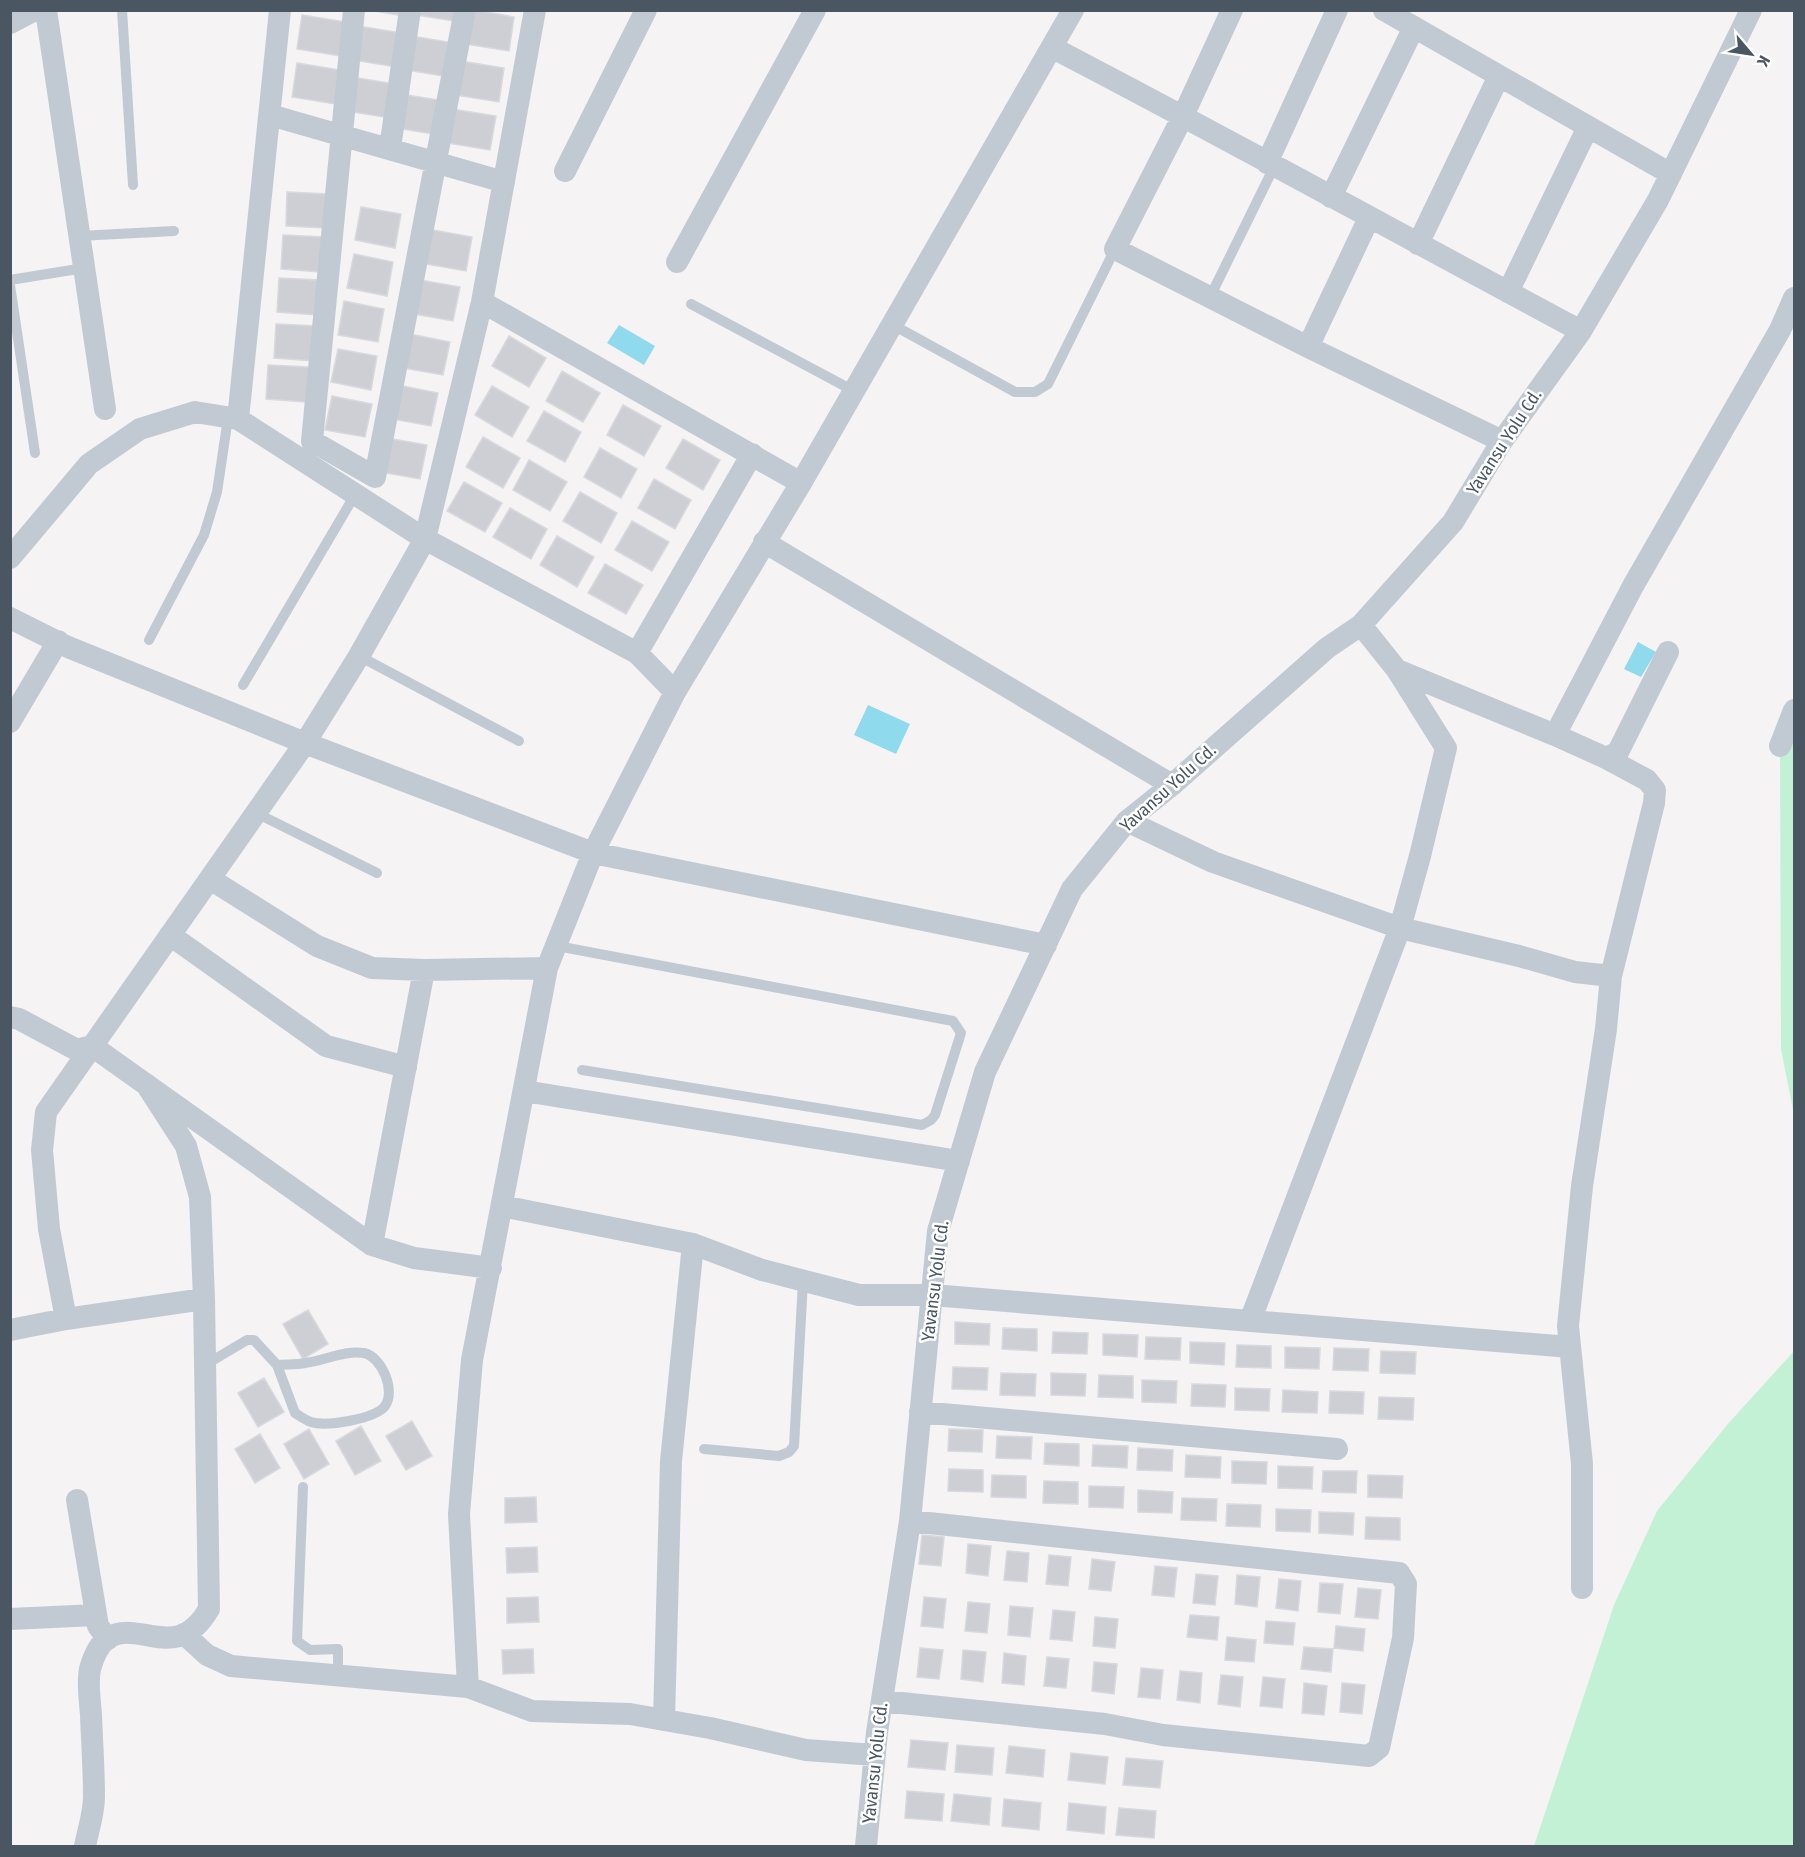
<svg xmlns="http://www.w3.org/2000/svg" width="1805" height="1857" viewBox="0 0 1805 1857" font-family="'Fira Sans Condensed',sans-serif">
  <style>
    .green { fill: #c3f1d5 }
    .water { fill: #90daee }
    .building { fill: #cdcfd5; stroke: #d7d9de; stroke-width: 1.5 }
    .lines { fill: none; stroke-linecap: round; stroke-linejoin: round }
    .service { stroke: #c1cad2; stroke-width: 10 }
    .minor { stroke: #c1cad2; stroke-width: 22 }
    .labels { text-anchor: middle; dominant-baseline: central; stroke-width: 5; stroke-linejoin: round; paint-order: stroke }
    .street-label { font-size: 18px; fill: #4a5661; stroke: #fff }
  </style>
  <rect width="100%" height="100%" fill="#f5f3f3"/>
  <path class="green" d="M 1794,710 L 1794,1115 L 1781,1049 L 1780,746 Z
    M 1794,1351 L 1794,1846 L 1534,1846 L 1614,1605 L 1657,1511 L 1727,1425 Z"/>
  <path class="water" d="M 619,325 L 655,346 L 644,365 L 607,343 Z
    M 1638,642 L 1656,652 L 1641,677 L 1624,669 Z
    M 868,705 L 910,724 L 896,754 L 854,735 Z"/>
  <path class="building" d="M 369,10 L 404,10 L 403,16 Z
    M 417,10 L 462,10 L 460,22 L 417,15 Z
    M 476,10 L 514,17 L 509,51 L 465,44 Z
    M 302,15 L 346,22 L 340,56 L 297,49 Z
    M 358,26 L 402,33 L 396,67 L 353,60 Z
    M 411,36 L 454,43 L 449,77 L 406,70 Z
    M 461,61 L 504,68 L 499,102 L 455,95 Z
    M 297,63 L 340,70 L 335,104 L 292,97 Z
    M 352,77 L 395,84 L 390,118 L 346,111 Z
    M 401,94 L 445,101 L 439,135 L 396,128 Z
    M 452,109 L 496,116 L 490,150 L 447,143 Z
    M 287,192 L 328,194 L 326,228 L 286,226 Z
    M 361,207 L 401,214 L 395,248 L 355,240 Z
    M 433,230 L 472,237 L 466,271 L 426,264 Z
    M 283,235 L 324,237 L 321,272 L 281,269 Z
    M 354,254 L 393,262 L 387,296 L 347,288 Z
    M 279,278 L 319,280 L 317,315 L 277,312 Z
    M 420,280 L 460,287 L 453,321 L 414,314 Z
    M 344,301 L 384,309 L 378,342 L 338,335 Z
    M 276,324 L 317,326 L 314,361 L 274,358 Z
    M 410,334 L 450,342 L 443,375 L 403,368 Z
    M 509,336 L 546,358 L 529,387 L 492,366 Z
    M 338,349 L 377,356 L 371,390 L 331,382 Z
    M 268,365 L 309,367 L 306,402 L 266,399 Z
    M 562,371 L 600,393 L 583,422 L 546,401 Z
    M 398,385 L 438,393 L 431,426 L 392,419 Z
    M 492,386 L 529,407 L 512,437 L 475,415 Z
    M 332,396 L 372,404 L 365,437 L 325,430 Z
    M 623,405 L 661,426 L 644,456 L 607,435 Z
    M 544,411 L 581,432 L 565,462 L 527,441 Z
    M 483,437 L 520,458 L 503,488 L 466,467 Z
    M 387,438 L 427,445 L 420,479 L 380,472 Z
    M 683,439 L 720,460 L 703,490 L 666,468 Z
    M 600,448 L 637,469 L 621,498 L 584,477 Z
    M 529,460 L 567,482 L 550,511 L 513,490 Z
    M 654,479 L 691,500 L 675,529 L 638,508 Z
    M 464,482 L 502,503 L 485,532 L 447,511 Z
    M 580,492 L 617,513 L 601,543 L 563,521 Z
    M 510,508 L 547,529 L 531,559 L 493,537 Z
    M 632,521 L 669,542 L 652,571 L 615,550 Z
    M 557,536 L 594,557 L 577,587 L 540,565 Z
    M 605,564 L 643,585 L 626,614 L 588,593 Z
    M 308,1310 L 328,1344 L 303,1359 L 283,1324 Z
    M 955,1322 L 990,1324 L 989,1345 L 955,1344 Z
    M 1003,1328 L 1037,1329 L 1037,1351 L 1002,1349 Z
    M 1053,1332 L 1088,1333 L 1087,1354 L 1052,1353 Z
    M 1103,1334 L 1138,1335 L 1137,1357 L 1103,1355 Z
    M 1146,1337 L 1181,1338 L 1180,1360 L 1145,1359 Z
    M 1190,1342 L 1225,1343 L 1224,1365 L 1190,1363 Z
    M 1237,1345 L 1271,1346 L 1271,1368 L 1236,1367 Z
    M 1285,1347 L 1320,1348 L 1319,1369 L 1285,1368 Z
    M 1334,1348 L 1369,1349 L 1368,1371 L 1333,1370 Z
    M 1381,1351 L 1416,1352 L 1415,1374 L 1380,1373 Z
    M 953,1367 L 988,1368 L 987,1390 L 952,1389 Z
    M 1001,1373 L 1036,1374 L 1035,1396 L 1000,1395 Z
    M 1051,1373 L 1086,1374 L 1085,1396 L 1051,1395 Z
    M 1099,1375 L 1133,1376 L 1133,1398 L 1098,1397 Z
    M 264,1378 L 284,1412 L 258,1427 L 238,1393 Z
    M 1142,1380 L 1177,1381 L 1176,1403 L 1142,1402 Z
    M 1192,1384 L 1226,1385 L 1225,1407 L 1191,1406 Z
    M 1235,1388 L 1270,1389 L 1269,1411 L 1235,1410 Z
    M 1283,1390 L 1318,1392 L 1317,1413 L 1282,1412 Z
    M 1330,1391 L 1364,1392 L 1363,1414 L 1329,1413 Z
    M 1379,1397 L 1414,1398 L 1413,1420 L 1378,1419 Z
    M 412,1421 L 432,1456 L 406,1470 L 386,1436 Z
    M 361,1426 L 381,1461 L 355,1475 L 336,1441 Z
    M 309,1429 L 329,1464 L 304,1479 L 284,1444 Z
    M 949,1429 L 983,1430 L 982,1452 L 948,1451 Z
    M 260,1434 L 280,1468 L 255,1483 L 235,1449 Z
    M 997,1436 L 1032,1437 L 1031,1459 L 996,1458 Z
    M 1045,1443 L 1079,1444 L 1079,1466 L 1044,1464 Z
    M 1093,1445 L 1128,1446 L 1127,1468 L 1092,1466 Z
    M 1138,1448 L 1173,1450 L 1172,1471 L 1137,1470 Z
    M 1186,1455 L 1221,1457 L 1220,1478 L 1185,1477 Z
    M 1232,1461 L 1267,1462 L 1266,1484 L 1232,1483 Z
    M 1278,1466 L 1313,1467 L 1312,1489 L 1278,1488 Z
    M 949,1469 L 983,1470 L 983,1492 L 948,1491 Z
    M 1323,1471 L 1357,1471 L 1356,1493 L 1322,1492 Z
    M 992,1475 L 1026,1476 L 1026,1498 L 991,1497 Z
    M 1368,1475 L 1403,1476 L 1402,1498 L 1368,1497 Z
    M 1044,1481 L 1078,1482 L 1078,1504 L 1043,1503 Z
    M 1089,1486 L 1124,1487 L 1123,1508 L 1089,1507 Z
    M 1138,1490 L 1173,1492 L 1172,1513 L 1138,1512 Z
    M 536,1497 L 537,1522 L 505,1523 L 505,1498 Z
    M 1182,1498 L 1217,1499 L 1216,1521 L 1181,1520 Z
    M 1227,1504 L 1261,1505 L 1260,1527 L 1226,1526 Z
    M 1276,1509 L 1311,1510 L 1310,1532 L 1276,1531 Z
    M 1319,1512 L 1354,1513 L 1353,1535 L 1319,1533 Z
    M 1366,1517 L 1400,1518 L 1400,1540 L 1365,1539 Z
    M 922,1535 L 944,1537 L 941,1566 L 919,1564 Z
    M 968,1544 L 991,1546 L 988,1576 L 966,1573 Z
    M 537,1547 L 538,1572 L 507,1573 L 506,1548 Z
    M 1007,1551 L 1029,1553 L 1027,1582 L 1004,1580 Z
    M 1049,1555 L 1071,1557 L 1068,1586 L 1046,1584 Z
    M 1092,1559 L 1115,1562 L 1111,1591 L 1089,1589 Z
    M 1155,1566 L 1177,1568 L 1174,1597 L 1152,1595 Z
    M 1196,1574 L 1218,1576 L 1215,1605 L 1193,1603 Z
    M 1237,1575 L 1260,1577 L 1257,1607 L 1235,1604 Z
    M 1279,1579 L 1301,1581 L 1298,1611 L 1276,1608 Z
    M 1320,1583 L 1343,1584 L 1340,1614 L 1318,1612 Z
    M 1358,1588 L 1381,1590 L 1378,1619 L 1355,1617 Z
    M 538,1597 L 539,1622 L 507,1623 L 507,1598 Z
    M 924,1597 L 946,1599 L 943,1628 L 921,1626 Z
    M 968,1602 L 990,1604 L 987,1633 L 965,1631 Z
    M 1010,1606 L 1033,1608 L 1030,1637 L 1008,1635 Z
    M 1053,1610 L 1075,1612 L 1072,1641 L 1050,1639 Z
    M 1190,1615 L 1219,1617 L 1217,1640 L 1187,1637 Z
    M 1095,1617 L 1118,1619 L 1115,1648 L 1093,1646 Z
    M 1266,1621 L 1295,1623 L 1293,1645 L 1264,1643 Z
    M 1336,1626 L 1365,1629 L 1363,1651 L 1334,1648 Z
    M 1227,1637 L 1256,1640 L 1254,1662 L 1225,1660 Z
    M 1304,1647 L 1333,1649 L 1331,1672 L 1301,1669 Z
    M 920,1648 L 943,1650 L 939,1679 L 917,1677 Z
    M 533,1649 L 534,1673 L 503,1674 L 502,1650 Z
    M 963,1650 L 986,1652 L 983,1682 L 961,1679 Z
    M 1004,1653 L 1026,1656 L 1024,1685 L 1002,1683 Z
    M 1047,1657 L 1069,1659 L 1066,1688 L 1044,1686 Z
    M 1094,1662 L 1117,1664 L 1114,1694 L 1092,1691 Z
    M 1141,1668 L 1163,1670 L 1160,1699 L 1138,1697 Z
    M 1180,1671 L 1202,1673 L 1200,1703 L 1177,1700 Z
    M 1221,1675 L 1243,1677 L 1240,1707 L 1218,1704 Z
    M 1263,1677 L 1285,1679 L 1282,1708 L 1260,1706 Z
    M 1304,1683 L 1327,1686 L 1324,1715 L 1302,1713 Z
    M 1342,1683 L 1365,1685 L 1362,1714 L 1340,1712 Z
    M 911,1740 L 948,1743 L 945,1770 L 908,1767 Z
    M 957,1745 L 994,1748 L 992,1775 L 955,1772 Z
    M 1009,1746 L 1045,1750 L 1043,1777 L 1006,1773 Z
    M 1071,1753 L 1108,1757 L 1105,1784 L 1068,1780 Z
    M 1126,1758 L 1163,1761 L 1160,1788 L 1123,1785 Z
    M 907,1791 L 944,1794 L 942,1821 L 905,1818 Z
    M 954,1794 L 991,1798 L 989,1825 L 951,1821 Z
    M 1004,1799 L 1041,1803 L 1039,1830 L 1002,1826 Z
    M 1069,1803 L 1106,1807 L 1104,1834 L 1067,1830 Z
    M 1119,1808 L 1156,1811 L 1154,1838 L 1116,1835 Z"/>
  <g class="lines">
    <path class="service" d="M 122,10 L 133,185
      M 79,236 L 174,231
      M 10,280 L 84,268
      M 10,285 L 35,453
      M 1210,297 L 1274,167
      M 691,304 L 854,391
      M 893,325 L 1015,392 L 1035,392 L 1048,384 L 1115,249
      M 149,640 L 204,535 L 217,492 L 228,418
      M 359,656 L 519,741
      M 243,685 L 356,493
      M 256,813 L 377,873
      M 557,946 L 953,1021 L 961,1033 L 935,1115 L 931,1120 L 922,1125 L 582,1070
      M 205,1365 L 247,1340 L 254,1340 L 277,1365 L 295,1413 C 300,1416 305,1420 311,1422 C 326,1427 375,1419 385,1406 C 396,1391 382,1357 364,1353 C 344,1350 324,1361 305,1363 C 296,1365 286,1364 277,1365
      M 704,1449 L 779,1456 L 789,1452 L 794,1446 L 803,1281
      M 303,1487 L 297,1641 L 310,1650 L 338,1649 L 338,1677"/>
    <path class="minor" d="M 46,10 L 105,409
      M 354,10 L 312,441 L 375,477 L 465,10
      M 1232,10 L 1183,116 L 1115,249 L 1308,347 L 1502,441
      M 1384,10 L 1671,174
      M 10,23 L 35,10
      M 1053,48 C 1230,140 1405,237 1581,331
      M 270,115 L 504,182
      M 390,148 L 410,10
      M 1267,163 L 1337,10
      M 565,171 L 646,10
      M 1331,197 L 1414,27
      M 1418,244 L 1499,76
      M 677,262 L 815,10
      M 1508,292 L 1588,127
      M 1308,347 L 1369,218
      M 238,419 L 280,10
      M 801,483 L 1073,10
      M 764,542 L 1172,785
      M 10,558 L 89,464 L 140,429 L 195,412 L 238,419 L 425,539 L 637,653 L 675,692
      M 10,618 L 68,647 L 305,743 L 593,853 L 1046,945
      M 637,653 L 752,454
      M 1397,670 L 1555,735 L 1606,758 L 1647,780 L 1655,790 L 1654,803 L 1611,976 L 1606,1029 L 1582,1186 L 1568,1326 L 1582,1464 L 1582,1588
      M 10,722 L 58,641
      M 1555,735 L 1633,586 L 1780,330 L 1794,298
      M 1780,746 L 1794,710
      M 1606,758 L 1618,752 L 1668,652
      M 1127,821 L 1213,862 L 1400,928 L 1519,956 L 1575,972 L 1611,976
      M 210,879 L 317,946 L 372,968 L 424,970 L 547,968
      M 170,935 L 326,1046 L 406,1067
      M 10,1017 L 19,1019 L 77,1050 L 92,1046
      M 92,1046 L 372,1245 L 414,1258 L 491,1268
      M 524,1091 L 959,1161
      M 502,1206 L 693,1244 L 762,1270 L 859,1295 L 932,1295 L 1570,1347
      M 372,1245 L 424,970
      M 66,1319 L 49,1229 L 42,1150 L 46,1112 L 305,743 L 359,656 L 425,539 L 482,302 L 535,10
      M 1250,1321 L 1400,928 L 1420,856 L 1446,748 L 1397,670 L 1361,625
      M 10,1330 L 66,1319 L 204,1299
      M 920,1412 L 1337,1449
      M 77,1500 L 98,1626 L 108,1639
      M 10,1619 L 96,1615
      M 184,1634 L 207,1655 L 231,1666 L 468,1687 L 532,1711 L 630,1714 L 710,1728 L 806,1750 L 875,1755
      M 468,1687 L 459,1514 L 472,1360 L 547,968 L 593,853 L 675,692 L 801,483 L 482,302
      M 882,1701 L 1105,1724 L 1163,1735 L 1369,1756 L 1379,1748 L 1403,1638 L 1406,1584 L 1399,1573 L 910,1521
      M 664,1720 L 671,1461 L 693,1244
      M 85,1846 C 88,1831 94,1813 94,1797 C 94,1770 92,1742 91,1715 C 90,1700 87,1684 90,1669 C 93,1658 98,1645 108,1638 C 139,1618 176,1665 209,1609 L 204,1299 L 200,1197 L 186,1146 L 146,1084
      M 866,1846 L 877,1732 L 910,1521 L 938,1231 L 985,1072 L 1072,889 L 1127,821 L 1172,785 L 1327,648 L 1361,625 L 1453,522 L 1502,441 L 1581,331 L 1658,200 L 1751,10"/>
  </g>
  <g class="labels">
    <g class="street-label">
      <text transform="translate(1504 442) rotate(-57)">Yavansu Yolu Cd.</text>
      <text transform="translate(1168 788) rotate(-42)">Yavansu Yolu Cd.</text>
      <text transform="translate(935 1281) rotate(-83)">Yavansu Yolu Cd.</text>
      <text transform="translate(875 1763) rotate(-84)">Yavansu Yolu Cd.</text>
    </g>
  </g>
  <rect width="1805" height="1857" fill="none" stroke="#4a5661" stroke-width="24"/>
  <g transform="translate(1751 54) rotate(119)" stroke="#ffffff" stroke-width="4.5" paint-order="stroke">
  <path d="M0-4.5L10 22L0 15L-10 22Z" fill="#4a5661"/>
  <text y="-9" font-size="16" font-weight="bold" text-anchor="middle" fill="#4a5661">K</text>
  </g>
</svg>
